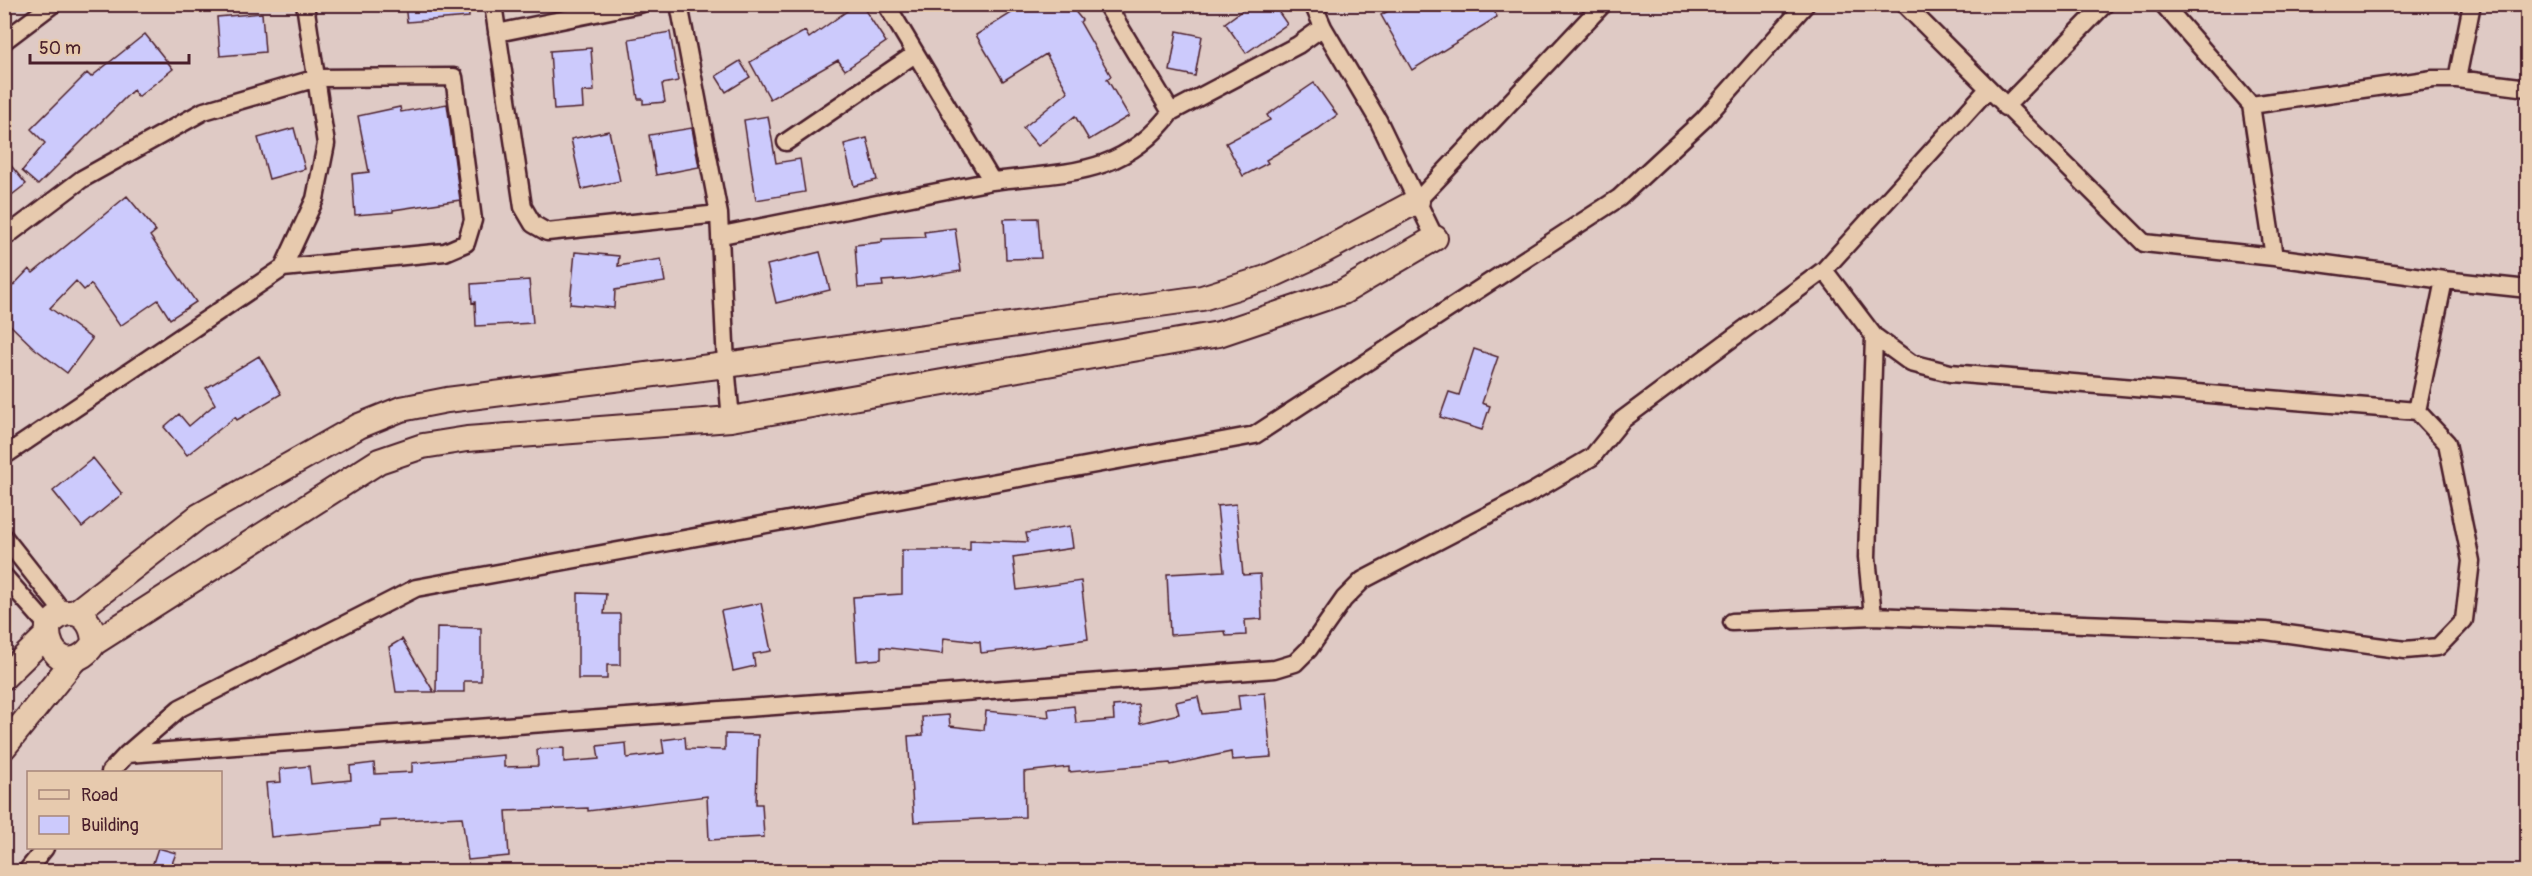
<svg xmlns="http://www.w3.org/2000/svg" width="2532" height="876" viewBox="0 0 2532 876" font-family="Pangolin,sans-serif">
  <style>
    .building { fill: #cccafc; stroke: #4a1f2b; stroke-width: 1.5 }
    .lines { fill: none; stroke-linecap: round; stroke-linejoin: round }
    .street-casing { stroke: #4a1f2b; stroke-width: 21 }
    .secondary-casing { stroke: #4a1f2b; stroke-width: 28 }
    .street { stroke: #e7caae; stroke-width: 16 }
    .secondary { stroke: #e7caae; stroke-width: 24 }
  </style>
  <rect width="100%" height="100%" fill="#dfcac5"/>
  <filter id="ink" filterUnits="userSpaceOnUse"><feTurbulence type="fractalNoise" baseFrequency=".0167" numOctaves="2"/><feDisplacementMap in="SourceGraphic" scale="12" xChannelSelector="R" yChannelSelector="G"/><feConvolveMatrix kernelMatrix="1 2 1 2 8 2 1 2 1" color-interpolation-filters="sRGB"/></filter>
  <g filter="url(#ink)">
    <path class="building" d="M 405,4 L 468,4 L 469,17 L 407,22 Z
      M 857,4 L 861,4 L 886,42 L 845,70 L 838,60 L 770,99 L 750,62 L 805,31 L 809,38 Z
      M 1026,4 L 1069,4 L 1082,20 L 1080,22 L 1111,76 L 1107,79 L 1129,116 L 1089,140 L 1075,116 L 1038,146 L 1023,128 L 1068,92 L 1046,54 L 1003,81 L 976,35 Z
      M 1251,4 L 1273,4 L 1287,24 L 1246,53 L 1225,23 Z
      M 1400,4 L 1491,4 L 1497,17 L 1412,70 L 1381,15 Z
      M 262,13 L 265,52 L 220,56 L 217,17 Z
      M 1177,31 L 1202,36 L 1195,76 L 1170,71 Z
      M 670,32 L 678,81 L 662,84 L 665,102 L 643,104 L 643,99 L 638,99 L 629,39 Z
      M 145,34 L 173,69 L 138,97 L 133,90 L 38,185 L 22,171 L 45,143 L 31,129 L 87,73 L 91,77 Z
      M 591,48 L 594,91 L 582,92 L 583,108 L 554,110 L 550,51 Z
      M 740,61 L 750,77 L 726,92 L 716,76 Z
      M 1314,83 L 1337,115 L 1318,129 L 1266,160 L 1268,163 L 1243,176 L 1226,143 L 1270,120 L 1267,115 Z
      M 447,104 L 460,200 L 393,210 L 393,212 L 355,215 L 352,174 L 369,172 L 358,116 L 400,107 L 401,112 Z
      M 768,116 L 776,163 L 800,159 L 805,192 L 756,200 L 744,120 Z
      M 294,128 L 305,169 L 269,179 L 258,138 Z
      M 692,128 L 699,167 L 656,175 L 649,135 Z
      M 609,131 L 620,181 L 582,189 L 571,139 Z
      M 867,138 L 877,180 L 854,186 L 844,144 Z
      M 4,157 L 26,184 L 4,201 Z
      M 127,196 L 156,231 L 150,236 L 196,302 L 170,319 L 158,300 L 120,326 L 91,284 L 84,290 L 76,281 L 50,308 L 92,339 L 67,373 L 34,348 L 4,319 L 4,295 L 29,269 L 33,273 Z
      M 1038,218 L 1041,258 L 1006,259 L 1004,219 Z
      M 955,228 L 961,271 L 911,279 L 882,281 L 883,286 L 858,288 L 855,245 L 882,242 L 882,239 L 925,237 L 924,232 Z
      M 575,252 L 619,256 L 618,266 L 661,259 L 665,282 L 615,290 L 614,308 L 570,304 Z
      M 820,252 L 830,290 L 776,303 L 767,265 Z
      M 529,280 L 533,323 L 476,326 L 475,302 L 472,303 L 471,284 Z
      M 1474,349 L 1498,357 L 1482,403 L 1490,406 L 1482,430 L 1440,417 L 1449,392 L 1459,395 Z
      M 259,356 L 281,394 L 237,420 L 235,417 L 187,455 L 164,427 L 179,414 L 189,426 L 215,404 L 206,388 Z
      M 93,458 L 122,494 L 82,527 L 53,491 Z
      M 1236,504 L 1243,575 L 1260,574 L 1262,619 L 1245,620 L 1246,635 L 1226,636 L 1225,631 L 1170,635 L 1167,574 L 1224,571 L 1217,506 Z
      M 1070,526 L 1073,548 L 1013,557 L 1017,590 L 1081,581 L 1088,639 L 1046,645 L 1046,646 L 981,653 L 980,642 L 944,638 L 942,654 L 881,647 L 881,659 L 857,661 L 853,597 L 902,594 L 902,550 L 970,550 L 970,540 L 1028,542 L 1026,533 Z
      M 578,593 L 606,594 L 604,614 L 620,614 L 620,665 L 607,665 L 607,679 L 578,679 Z
      M 761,603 L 771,651 L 753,654 L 755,666 L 733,671 L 721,611 Z
      M 437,627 L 481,628 L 481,681 L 464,681 L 464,692 L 436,692 Z
      M 402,639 L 434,692 L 396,692 L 389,647 Z
      M 1265,693 L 1271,757 L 1232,760 L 1231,752 L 1171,765 L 1170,763 L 1069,772 L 1069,767 L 1024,772 L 1025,817 L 914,822 L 908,736 L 923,735 L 922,717 L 949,715 L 950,726 L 984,730 L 986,711 L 1049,717 L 1048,709 L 1074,706 L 1076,723 L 1114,720 L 1113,706 L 1138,704 L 1140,723 L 1179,714 L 1176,702 L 1198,697 L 1202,714 L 1240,710 L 1238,695 Z
      M 725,734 L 758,735 L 756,804 L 762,804 L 764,837 L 709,840 L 707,796 L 588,811 L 588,808 L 506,811 L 509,856 L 468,860 L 462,817 L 380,821 L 380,827 L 271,837 L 266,783 L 281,782 L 280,769 L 309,766 L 311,784 L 351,780 L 350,766 L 374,763 L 375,774 L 412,772 L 412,763 L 504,755 L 504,767 L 538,766 L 537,749 L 564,748 L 564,762 L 599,759 L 597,746 L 626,743 L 627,758 L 664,753 L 662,740 L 685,737 L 686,749 L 725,750 Z
      M 158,848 L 176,853 L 169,872 L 150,872 Z"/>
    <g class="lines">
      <g class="street-casing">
        <path id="street" d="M 493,4 L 523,207 L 533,224 L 547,232 L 719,214 L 726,365 L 731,419
          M 679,4 L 719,214
          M 1106,4 L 1171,112
          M 1904,4 L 2144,243 L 2274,257
          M 2163,4 L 2251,105 L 2274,257 L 2444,280 L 2528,289
          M 1323,27 L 1378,120 L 1435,238
          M 497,33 L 640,4
          M 4,41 L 53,4
          M 2457,79 L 2472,4
          M 1988,89 L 1824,270 L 1874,336 L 1867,557 L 1873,616 L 2266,631 L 2405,650 L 2438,647 L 2464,620 L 2471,561 L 2447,443 L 2417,411 L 2444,280
          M 2251,105 L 2433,79 L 2457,79 L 2528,88
          M 2005,107 L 2105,4
          M 786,142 L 915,54
          M 992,181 C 1065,172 1123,177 1171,112 L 1298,45 L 1323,27 L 1313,4
          M 1417,201 L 1603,4
          M 722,235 L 992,181 L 886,4
          M 4,238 L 82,179 L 204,111 L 317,78 L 454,77 L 473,220 L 466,243 L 445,252 L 283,268 L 4,456
          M 283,268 L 315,199 L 326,144 L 305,4
          M 1874,336 L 1911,363 L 1950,373 L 2417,411
          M 4,537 L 64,613
          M 4,576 L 48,626
          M 1732,622 L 1873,616
          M 127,754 L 1275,669 L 1295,663 L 1309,649 L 1344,599 L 1363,580 L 1534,491 L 1592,457 L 1622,420 L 1824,270
          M 110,772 L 127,754 L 180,708 L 416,588 L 1255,435 L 1619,198 L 1703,120 L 1806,4
          M 26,872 L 45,848"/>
      </g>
      <g class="secondary-casing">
        <path id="secondary" d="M 75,613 L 199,516 L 359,426 L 401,409 L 447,400 L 726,365 L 1202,298 L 1266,278 L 1316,255 L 1417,201
          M 94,643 C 93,613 68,602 48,626 C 46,659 75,673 94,643 L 379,461 L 423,446 L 467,439 L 731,419 L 1219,334 L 1343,292 L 1435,238
          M 4,677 L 47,635
          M 4,747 L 74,660"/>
      </g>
      <use href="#street" class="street"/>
      <use href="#secondary" class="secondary"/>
    </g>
  </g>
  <rect width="2532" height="876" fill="none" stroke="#e7caae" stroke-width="24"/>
  <rect x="12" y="12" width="2508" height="852" fill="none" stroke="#4a1f2b" stroke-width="2" filter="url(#ink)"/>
  <rect x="27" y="771" width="195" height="78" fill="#e7caae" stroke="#a8867a" stroke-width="1.5"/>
  <rect x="39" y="790" width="30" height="9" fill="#e7caae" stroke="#a8867a" stroke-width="1.5"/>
  <text x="81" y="801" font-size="18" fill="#4a1f2b">Road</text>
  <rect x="39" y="816" width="30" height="18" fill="#cccafc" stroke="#a8867a" stroke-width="1.5"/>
  <text x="81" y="831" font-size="18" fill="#4a1f2b">Building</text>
  <path d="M30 54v9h159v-9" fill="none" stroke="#4a1f2b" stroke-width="3"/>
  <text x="39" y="54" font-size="18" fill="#4a1f2b" stroke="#e7caae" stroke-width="4.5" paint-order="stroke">50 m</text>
</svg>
